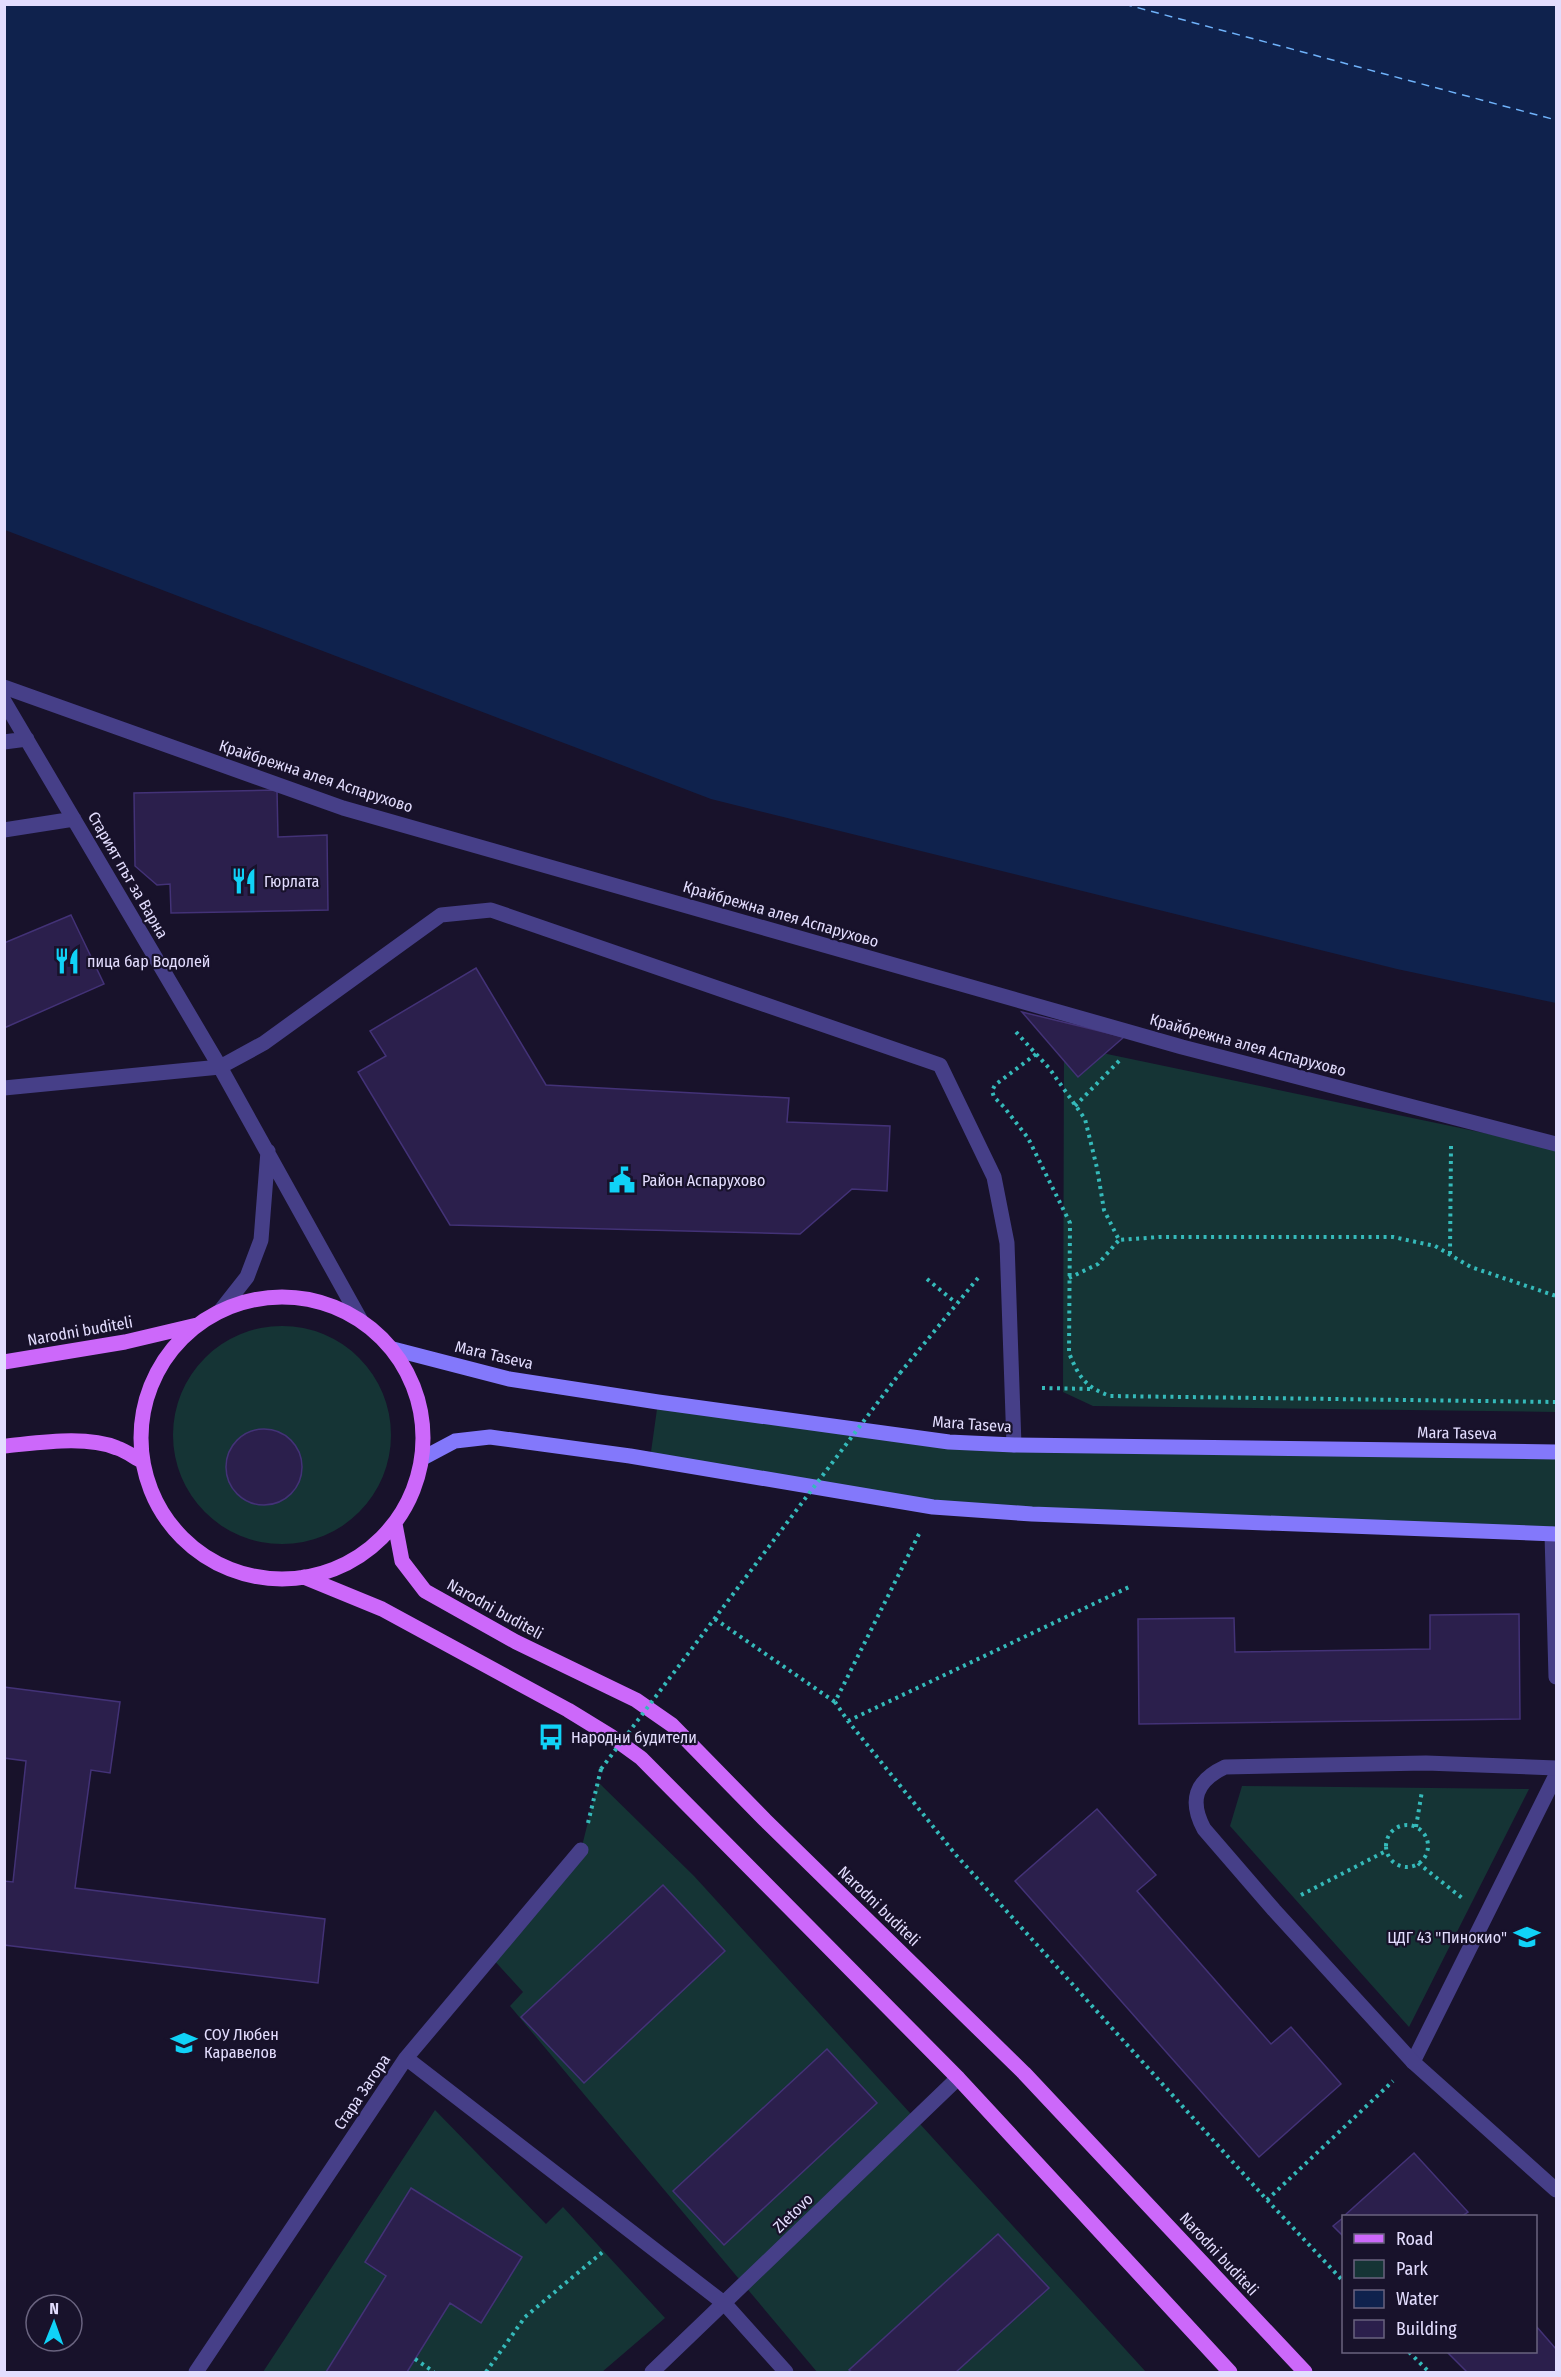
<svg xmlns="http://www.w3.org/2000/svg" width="1561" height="2377" viewBox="0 0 1561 2377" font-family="'Fira Sans Condensed',sans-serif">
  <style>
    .green { fill: #153435 }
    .water { fill: #0f224d }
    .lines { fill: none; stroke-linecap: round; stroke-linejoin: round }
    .ferry { stroke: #6fb2fa; stroke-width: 1.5; stroke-dasharray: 8 6; stroke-linecap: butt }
    .building { fill: #2b1f4c; stroke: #433277; stroke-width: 1.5 }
    .path { stroke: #35baba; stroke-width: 4; stroke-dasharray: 3 4.5; stroke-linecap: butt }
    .lane { stroke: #463f88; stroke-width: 15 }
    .street { stroke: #463f88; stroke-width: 15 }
    .secondary { stroke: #8378fb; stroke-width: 15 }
    .primary { stroke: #cc68fa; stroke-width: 15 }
    .path-bridge { stroke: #35baba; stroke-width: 4; stroke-dasharray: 3 4.5; stroke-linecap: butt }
    .labels { text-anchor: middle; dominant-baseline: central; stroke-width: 4.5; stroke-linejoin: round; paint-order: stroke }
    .street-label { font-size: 16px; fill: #e3ddfe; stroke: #18122b }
    .poi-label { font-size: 16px; fill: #e3ddfe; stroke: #18122b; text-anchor: start }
  </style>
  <rect width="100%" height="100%" fill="#18122b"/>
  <path class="green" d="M 1064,1045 L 1556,1148 L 1556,1412 L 1093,1406 L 1063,1392 Z
    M173 1435a109 109 0 1 1 218 0a109 109 0 1 1-218 0Z
    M 658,1402 L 949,1442 L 1556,1451 L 1556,1534 L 1032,1514 L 650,1459 Z
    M 598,1782 L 694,1876 L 1146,2372 L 817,2372 L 510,2006 L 523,1992 L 491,1957 L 581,1850 Z
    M 1242,1786 L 1529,1789 L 1409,2027 L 1230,1826 Z
    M 435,2110 L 546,2224 L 563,2207 L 665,2318 L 602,2372 L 263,2372 Z"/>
  <path class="water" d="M 4,5 L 1556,5 L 1556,1003 L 1397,969 L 711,799 L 5,530 Z"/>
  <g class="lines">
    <path class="ferry" d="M 1124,4 L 1556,120"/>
  </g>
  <path class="building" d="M 277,790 L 278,837 L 327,835 L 328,910 L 171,913 L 170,884 L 157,885 L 135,866 L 134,793 Z
    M 71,915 L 104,984 L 4,1028 L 4,943 Z
    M 476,968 L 546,1085 L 789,1098 L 787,1122 L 890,1126 L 887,1191 L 852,1189 L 800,1234 L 450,1225 L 358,1072 L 386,1056 L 370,1031 Z
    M 1022,1012 L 1124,1037 L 1078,1077 Z
    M226 1467a38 38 0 1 1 76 0a38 38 0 1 1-76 0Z
    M 1519,1614 L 1520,1719 L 1139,1724 L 1138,1619 L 1234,1618 L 1235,1652 L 1430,1649 L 1430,1615 Z
    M 4,1687 L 120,1702 L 110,1773 L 91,1770 L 75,1888 L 325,1919 L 318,1983 L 4,1945 L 4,1881 L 13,1882 L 26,1761 L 4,1758 Z
    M 1097,1809 L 1156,1875 L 1137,1891 L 1271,2044 L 1291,2027 L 1341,2084 L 1259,2157 L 1015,1881 Z
    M 663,1885 L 725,1951 L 584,2083 L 521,2017 Z
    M 827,2049 L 877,2103 L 724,2245 L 673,2191 Z
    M 1414,2153 L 1468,2212 L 1462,2216 L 1344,2216 Z
    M 411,2188 L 522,2257 L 481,2323 L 450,2303 L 407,2372 L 326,2372 L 386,2276 L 365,2262 Z
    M 1344,2217 L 1344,2237 L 1333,2226 Z
    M 998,2234 L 1049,2288 L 956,2372 L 852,2372 L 849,2370 Z
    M 1536,2326 L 1556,2349 L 1556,2372 L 1467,2372 L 1447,2352 L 1536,2352 Z"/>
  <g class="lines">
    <path class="path" d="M 1016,1032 L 1049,1068 L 1085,1119 L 1097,1168 L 1104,1210 L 1119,1240 L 1159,1237 L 1393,1237 L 1435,1246 L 1471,1267 L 1556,1296
      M 1036,1054 L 995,1085 L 992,1091 L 994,1097 L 1004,1107 L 1028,1138 L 1070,1223 L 1069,1353 C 1079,1377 1085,1387 1110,1396 L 1556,1402
      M 1075,1106 L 1120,1060
      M 1450,1254 L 1451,1146
      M 1069,1278 L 1098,1264 L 1119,1240
      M 927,1279 L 956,1303
      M 900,1373 L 978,1278
      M 1042,1388 L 1092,1389
      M 919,1534 L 835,1702 L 848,1721 L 956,1855 L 1267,2200 L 1344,2282
      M 715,1619 L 835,1702
      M 848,1721 L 1129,1587
      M 588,1823 L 601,1769
      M1386 1846a21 21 0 1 1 42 0a21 21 0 1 1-42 0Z
      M 1416,1827 L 1422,1791
      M 1418,1863 L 1462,1898
      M 1301,1895 L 1386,1851
      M 1267,2200 L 1393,2081
      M 1409,2352 L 1429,2372
      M 415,2359 L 434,2372
      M 486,2372 L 525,2317 L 605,2250"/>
    <path class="lane" d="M 4,687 L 343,808 L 1182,1047 L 1556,1144
      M 4,701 L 220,1067 L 360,1319
      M 4,742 L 27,739
      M 4,830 L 74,819
      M 4,1088 L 220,1067 L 264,1043 L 441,915 L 491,910 L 940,1065 L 994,1177 L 1007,1243 L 1014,1445
      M 221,1310 L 247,1277 L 261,1240 L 268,1151
      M 1413,2062 L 1556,1775"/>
    <path class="street" d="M 1552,1534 L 1556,1677
      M 1556,1768 L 1426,1763 L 1225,1767 C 1195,1781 1189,1801 1204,1829 L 1274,1910 L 1413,2062 L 1556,2190
      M 406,2058 L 725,2304 L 786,2372
      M 196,2372 L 406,2058 L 581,1850
      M 652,2372 L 958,2078"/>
    <path class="secondary" d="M 393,1349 L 509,1379 L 658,1402 L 949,1442 L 1014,1445 L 1556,1452
      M 423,1458 L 455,1441 L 490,1437 L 630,1456 L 933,1507 L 1032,1514 L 1556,1534"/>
    <path class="primary" d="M141 1438a141 141 0 1 1 282 0a141 141 0 1 1-282 0Z
      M 4,1362 L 125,1342 L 197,1325
      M 4,1446 C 38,1443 86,1435 117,1448 C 126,1451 134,1457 142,1461
      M 395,1524 L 402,1561 L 425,1591 L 516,1642 L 636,1700 L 672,1725 L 765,1820 L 1024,2073 L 1305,2372
      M 304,1577 L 382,1609 L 568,1710 L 612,1737 L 641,1758 L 958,2078 L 1230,2372"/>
    <path class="path-bridge" d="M 601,1769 L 900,1373"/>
  </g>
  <defs>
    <g id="restaurant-bare" transform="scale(2.07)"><path d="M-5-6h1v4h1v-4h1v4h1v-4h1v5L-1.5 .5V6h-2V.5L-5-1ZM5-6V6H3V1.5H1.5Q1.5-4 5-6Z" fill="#10d2f7" stroke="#18122b" stroke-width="2.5" paint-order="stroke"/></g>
    <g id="civic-bare" transform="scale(2.07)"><path d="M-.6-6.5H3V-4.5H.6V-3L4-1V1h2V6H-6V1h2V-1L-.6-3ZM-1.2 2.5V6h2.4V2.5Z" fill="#10d2f7" stroke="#18122b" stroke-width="2.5" paint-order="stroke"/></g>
    <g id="bus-bare" transform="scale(2.07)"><path d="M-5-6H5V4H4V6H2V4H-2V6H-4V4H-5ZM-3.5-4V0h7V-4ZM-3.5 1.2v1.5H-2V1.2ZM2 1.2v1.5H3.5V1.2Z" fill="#10d2f7" stroke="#18122b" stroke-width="2.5" paint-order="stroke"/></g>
    <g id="school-bare" transform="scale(2.07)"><path d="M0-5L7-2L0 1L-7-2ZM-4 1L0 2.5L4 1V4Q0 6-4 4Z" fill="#10d2f7" stroke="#18122b" stroke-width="2.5" paint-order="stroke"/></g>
  </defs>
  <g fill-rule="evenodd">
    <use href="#restaurant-bare" x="244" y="881"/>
    <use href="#restaurant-bare" x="67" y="961"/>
    <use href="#civic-bare" x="622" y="1180"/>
    <use href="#bus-bare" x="551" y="1737"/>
    <use href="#school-bare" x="1527" y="1937"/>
    <use href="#school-bare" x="184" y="2043"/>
  </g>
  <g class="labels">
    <g class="street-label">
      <text transform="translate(316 776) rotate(18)">Крайбрежна алея Аспарухово</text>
      <text transform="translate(128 875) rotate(60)">Старият път за Варна</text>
      <text transform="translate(781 914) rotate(16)">Крайбрежна алея Аспарухово</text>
      <text transform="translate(1248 1045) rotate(15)">Крайбрежна алея Аспарухово</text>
      <text transform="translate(80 1331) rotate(-10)">Narodni buditeli</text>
      <text transform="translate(494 1355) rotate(13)">Mara Taseva</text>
      <text transform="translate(972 1424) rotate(4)">Mara Taseva</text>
      <text transform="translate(1457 1433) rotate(1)">Mara Taseva</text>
      <text transform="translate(495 1609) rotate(29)">Narodni buditeli</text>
      <text transform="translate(879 1906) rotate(44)">Narodni buditeli</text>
      <text transform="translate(362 2092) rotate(-56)">Стара Загора</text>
      <text transform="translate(793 2213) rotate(-44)">Zletovo</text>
      <text transform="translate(1219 2254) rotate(47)">Narodni buditeli</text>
    </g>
    <g class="poi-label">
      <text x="264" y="881">Гюрлата</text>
      <text x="87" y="961">пица бар Водолей</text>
      <text x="642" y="1180">Район Аспарухово</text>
      <text x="571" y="1737">Народни будители</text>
      <text x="1507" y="1937" text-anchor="end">ЦДГ 43 "Пинокио"</text>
      <text x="204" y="2034">СОУ Любен<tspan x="204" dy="18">Каравелов</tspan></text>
    </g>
  </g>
  <rect width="1561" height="2377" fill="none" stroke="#e3ddfe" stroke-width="12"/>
  <rect x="1342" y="2215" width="195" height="138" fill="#18122b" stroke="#69637f" stroke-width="1.5"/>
  <rect x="1354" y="2234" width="30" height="9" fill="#cc68fa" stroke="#69637f" stroke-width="1.5"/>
  <text x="1396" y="2245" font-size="18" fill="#e3ddfe">Road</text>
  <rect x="1354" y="2260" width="30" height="18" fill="#153435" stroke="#69637f" stroke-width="1.5"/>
  <text x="1396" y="2275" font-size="18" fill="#e3ddfe">Park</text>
  <rect x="1354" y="2290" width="30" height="18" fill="#0f224d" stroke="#69637f" stroke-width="1.5"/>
  <text x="1396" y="2305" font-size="18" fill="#e3ddfe">Water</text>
  <rect x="1354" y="2320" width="30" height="18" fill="#2b1f4c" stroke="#69637f" stroke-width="1.5"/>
  <text x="1396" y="2335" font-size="18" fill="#e3ddfe">Building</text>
  <g transform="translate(54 2323) rotate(1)"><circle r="28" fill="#18122b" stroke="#69637f" stroke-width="1.5"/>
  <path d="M0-4.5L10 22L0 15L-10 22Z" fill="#10d2f7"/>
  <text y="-9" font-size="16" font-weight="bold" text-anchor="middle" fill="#e3ddfe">N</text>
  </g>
</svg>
